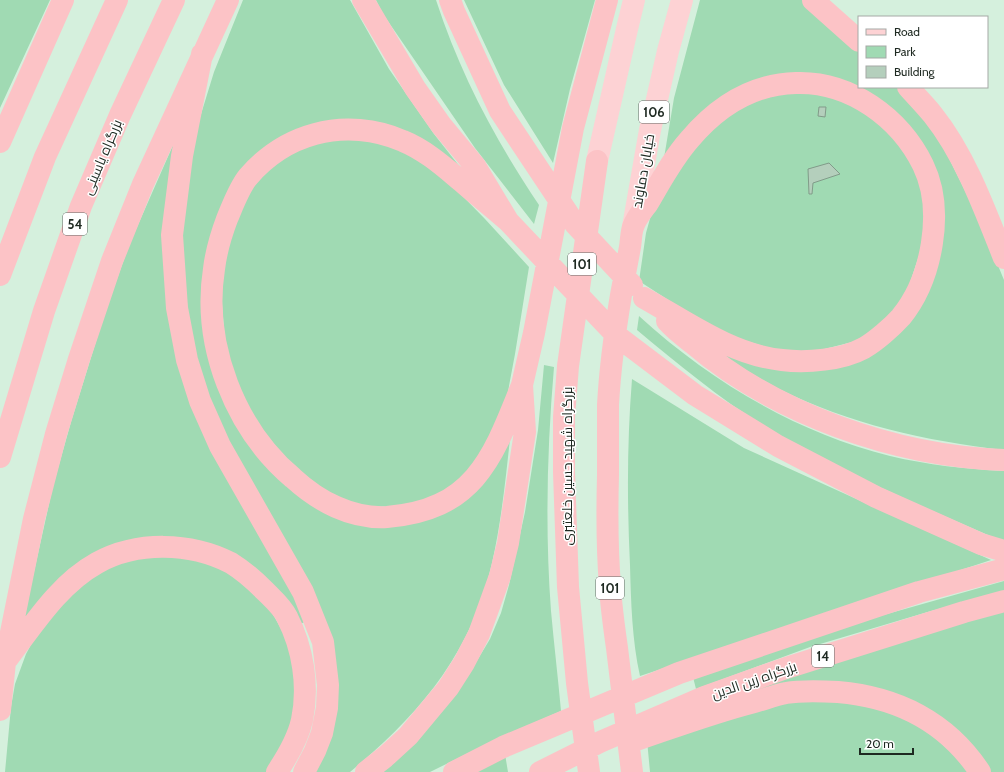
<svg xmlns="http://www.w3.org/2000/svg" width="1004" height="772" viewBox="0 0 1004 772" font-family="Cabin,Cairo,sans-serif">
  <style>
    .green { fill: #a0dab3 }
    .building { fill: #b4cfbc; stroke: #819b89 }
    .lines { fill: none; stroke-linecap: round; stroke-linejoin: round }
    .primary { stroke: #fdd2d4; stroke-width: 22 }
    .trunk { stroke: #fcc3c6; stroke-width: 22 }
    .labels { text-anchor: middle; dominant-baseline: central; stroke-width: 3; stroke-linejoin: round; paint-order: stroke }
    .shield { fill: #fff; stroke: #626964; stroke-width: 1 }
    .shield-label { font-size: 13px; font-weight: bold; fill: #1e2921 }
    .street-label { font-size: 14px; fill: #1e2921; stroke: #fff }
  </style>
  <rect width="100%" height="100%" fill="#d5f0dd"/>
  <path class="green" d="M 0,0 L 50,0 L 0,108 Z
    M 243,0 L 350,0 L 389,69 L 434,134 L 475,186 L 430,149 L 321,123 L 222,210 L 216,373 L 316,505 L 430,516 L 511,430 C 506,474 502,519 492,563 C 471,654 420,714 350,772 L 311,772 L 336,688 L 236,456 L 207,397 L 190,335 L 181,238 L 194,137 L 214,72 Z
    M 376,0 L 436,0 C 460,74 496,141 539,205 L 534,224 L 475,148 L 383,14 Z
    M 464,0 L 595,0 L 570,89 L 553,163 L 504,85 Z
    M 700,0 L 803,0 L 859,49 L 859,87 L 899,87 L 936,132 L 978,217 L 1004,280 L 1004,450 C 926,441 849,424 779,389 C 758,378 738,365 718,354 L 723,350 L 866,352 L 937,252 L 910,131 L 783,75 L 664,158 L 674,98 Z
    M 803,89 L 863,106 L 913,158 L 930,222 L 904,301 L 864,339 L 797,356 L 719,333 L 639,281 L 646,233 L 651,215 L 667,179 L 730,107 Z
    M 181,127 L 172,318 L 308,620 L 299,625 L 261,577 L 134,540 L 20,635 L 53,486 L 71,422 L 106,309 L 130,243 Z
    M 331,136 L 397,144 L 439,172 L 485,219 L 529,267 L 515,354 L 506,402 L 481,459 L 444,494 L 408,507 L 352,506 L 306,482 L 248,413 L 226,353 L 220,280 L 233,227 L 255,181 L 294,148 Z
    M 639,316 C 710,381 797,433 890,456 C 928,465 966,469 1004,471 L 1004,542 C 930,510 856,479 786,439 C 732,409 684,369 637,330 Z
    M 544,365 L 554,367 C 547,448 545,530 551,611 C 554,644 558,678 561,711 L 497,739 L 430,772 L 377,772 L 466,679 L 490,639 L 501,613 L 509,585 L 525,512 L 538,430 Z
    M 632,379 L 744,448 L 799,473 L 991,560 L 640,676 C 632,640 631,602 630,565 C 627,503 627,441 632,379 Z
    M 171,553 L 223,567 L 265,600 L 294,652 L 294,723 L 268,772 L 5,772 L 11,707 L 15,684 L 26,654 L 47,615 L 108,564 Z
    M 1004,581 L 1004,591 L 931,611 L 810,647 L 696,689 L 693,677 L 880,616 Z
    M 1004,610 L 1004,772 L 987,772 L 871,689 L 738,693 Z
    M 832,698 L 912,717 L 973,772 L 650,772 L 647,740 L 767,702 Z
    M 505,754 L 508,772 L 472,772 Z"/>
  <path class="building" d="M 819,107 L 826,107 L 825,117 L 818,116 Z
    M 829,163 L 840,174 L 813,183 L 812,194 L 809,194 L 808,169 Z"/>
  <g class="lines">
    <path class="primary" d="M 597,161 L 627,29 L 634,0
      M 633,227 L 650,130 L 668,51 L 682,0"/>
    <path class="trunk" d="M 363,0 L 415,88 L 441,125 L 475,166 L 508,221 L 617,336 L 695,395 L 778,446 L 876,497 L 981,544 L 1004,551
      M 450,0 L 454,11 L 500,111 L 575,224 L 632,285
      M 813,0 L 859,41
      M 202,54 L 182,156 L 172,235 L 177,308 L 187,360 L 200,401 L 220,446 L 303,592 L 323,642 L 328,685 L 327,708 L 322,733 L 315,751 L 304,772
      M 908,87 C 916,96 925,105 933,115 C 965,155 985,210 1004,258
      M 0,142 L 63,0
      M 508,221 C 493,208 477,195 461,181 C 443,166 425,150 403,141 C 376,129 344,126 315,134 C 289,141 266,156 248,177 C 239,188 233,205 227,219 C 221,235 216,252 214,269 C 202,345 235,429 293,478 C 318,501 351,519 387,517 C 475,510 493,457 522,385
      M 0,275 L 45,157 L 117,0
      M 667,321 C 674,329 683,336 692,343 C 775,414 895,456 1004,460
      M 0,457 L 44,311 L 81,206 L 120,115 L 174,0
      M 8,658 C 34,624 59,584 97,563 C 137,541 190,542 231,563 C 244,571 255,581 266,592 C 273,599 283,608 287,617 C 303,648 309,686 302,720 C 298,738 287,757 277,772
      M 0,710 L 5,662 L 34,519 L 56,434 L 79,359 L 112,261 L 143,184 L 228,0
      M 639,739 C 677,726 715,712 754,702 C 765,699 776,695 786,693 C 803,690 821,691 838,692 C 897,697 947,722 980,772
      M 366,772 L 385,757 L 408,736 L 448,688 L 464,663 L 479,634 L 500,576 L 508,543 L 525,432 L 522,385 L 534,333 L 573,128 L 607,0
      M 454,772 L 503,747 L 679,673 L 919,592 L 1004,569
      M 540,772 L 600,742 L 704,697 L 786,668 L 964,612 L 1004,601
      M 589,772 L 577,683 L 568,587 L 564,472 L 564,417 L 568,366 L 597,161
      M 632,772 C 627,731 622,689 617,648 C 614,627 611,606 610,586 C 607,549 607,512 608,475 C 608,452 608,428 608,405 C 610,368 615,331 621,295 C 624,279 627,263 630,247 C 631,241 631,233 633,227 C 636,218 643,210 648,203 C 661,181 673,158 690,139 C 718,106 752,84 796,83 C 850,81 900,118 923,165 C 945,210 932,279 901,317 C 892,327 876,341 864,348 C 842,360 807,363 782,360 C 732,355 687,322 644,298"/>
  </g>
  <g class="labels">
    <g class="shield">
      <rect x="639" y="101" width="30" height="22" rx="3"/>
      <rect x="63" y="213" width="24" height="22" rx="3"/>
      <rect x="568" y="253" width="28" height="22" rx="3"/>
      <rect x="596" y="577" width="28" height="22" rx="3"/>
      <rect x="812" y="645" width="22" height="22" rx="3"/>
    </g>
    <g class="shield-label">
      <text x="654" y="112">106</text>
      <text x="75" y="224">54</text>
      <text x="582" y="264">101</text>
      <text x="610" y="588">101</text>
      <text x="823" y="656">14</text>
    </g>
    <g class="street-label">
      <text transform="translate(102 157) rotate(-67)">بزرگراه یاسینی</text>
      <text transform="translate(643 171) rotate(-80)">خیابان دماوند</text>
      <text transform="translate(567 466) rotate(-90)">بزرگراه شهید حسین خلعتبری</text>
      <text transform="translate(754 680) rotate(-19)">بزرگراه زین الدین</text>
    </g>
  </g>
  <rect x="858" y="16" width="130" height="72" fill="#ffffff" stroke="#a5a9a6"/>
  <rect x="866" y="29" width="20" height="6" fill="#fdd2d4" stroke="#a5a9a6"/>
  <text x="894" y="36" font-size="12" fill="#1e2921">Road</text>
  <rect x="866" y="46" width="20" height="12" fill="#a0dab3" stroke="#a5a9a6"/>
  <text x="894" y="56" font-size="12" fill="#1e2921">Park</text>
  <rect x="866" y="66" width="20" height="12" fill="#b4cfbc" stroke="#a5a9a6"/>
  <text x="894" y="76" font-size="12" fill="#1e2921">Building</text>
  <path d="M860 748v6h53v-6" fill="none" stroke="#1e2921" stroke-width="2"/>
  <text x="866" y="748" font-size="12" fill="#1e2921" stroke="#ffffff" stroke-width="3" paint-order="stroke">20 m</text>
</svg>
